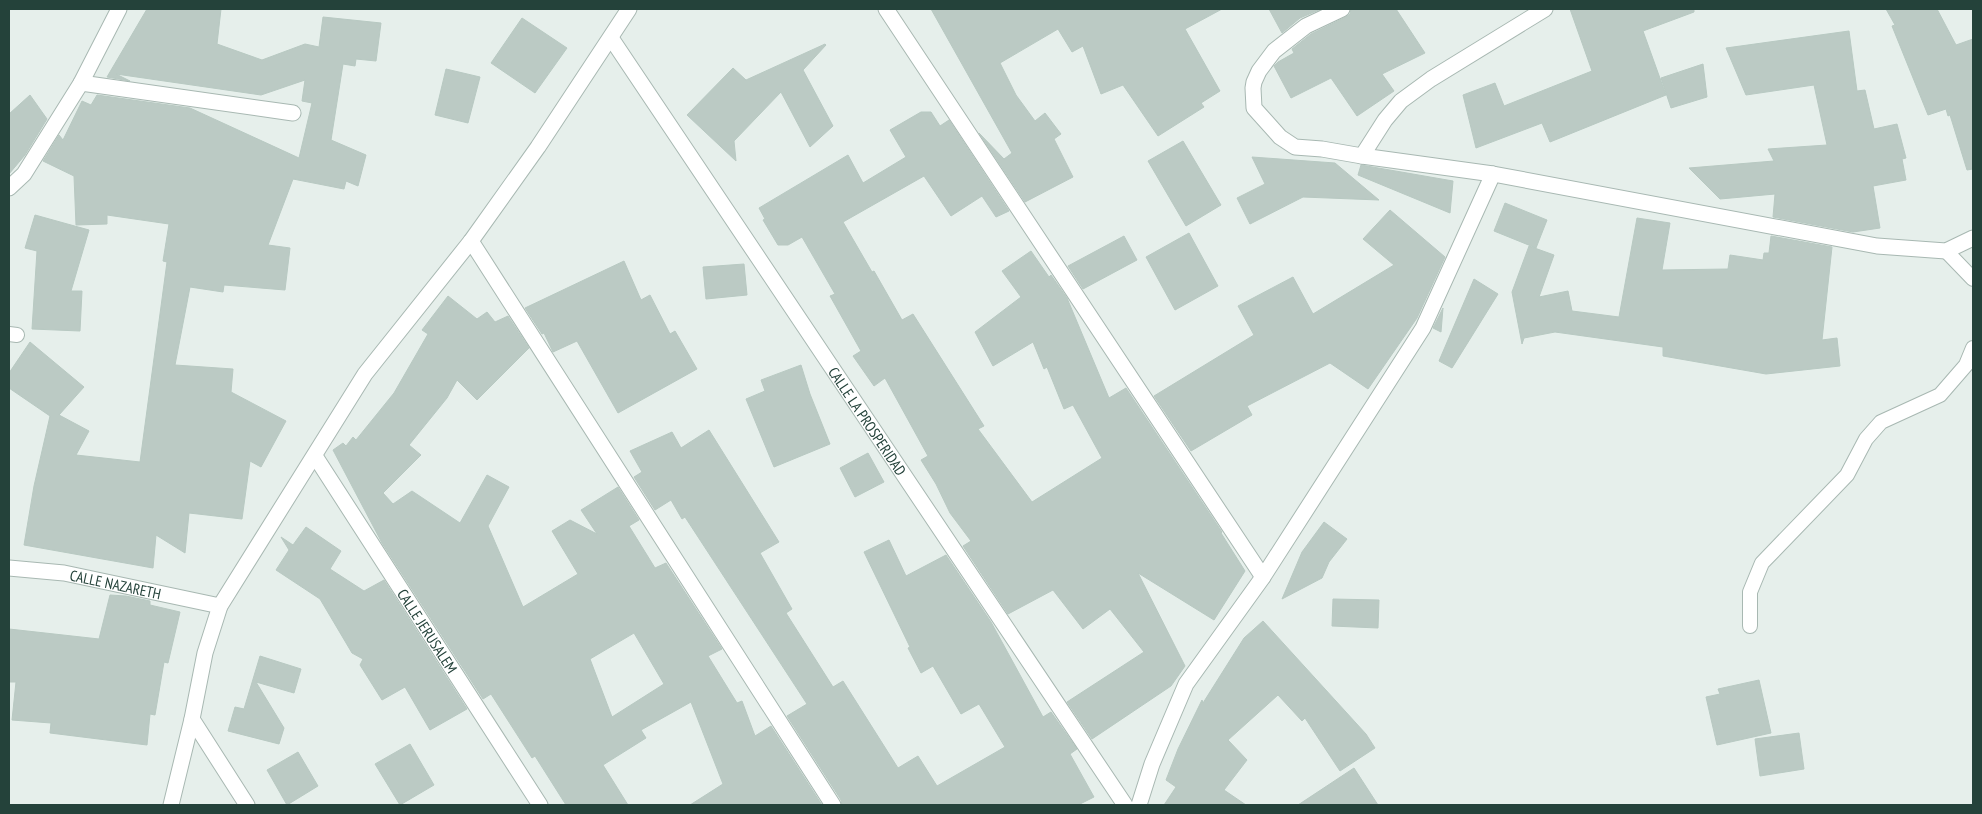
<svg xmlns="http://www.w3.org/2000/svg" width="1982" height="814" viewBox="0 0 1982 814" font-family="'PT Sans Narrow',sans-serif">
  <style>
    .building { fill: #bbcac4; stroke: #b8c9c2; fill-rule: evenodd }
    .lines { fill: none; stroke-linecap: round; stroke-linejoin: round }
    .service-casing { stroke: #a8b8b2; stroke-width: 16 }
    .minor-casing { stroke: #a8b8b2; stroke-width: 17 }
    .tertiary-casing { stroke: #a8b8b2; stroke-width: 17 }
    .service { stroke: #fff; stroke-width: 14 }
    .minor { stroke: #fff; stroke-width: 15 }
    .tertiary { stroke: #fff; stroke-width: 15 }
    .labels { text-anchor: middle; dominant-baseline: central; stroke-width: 5; stroke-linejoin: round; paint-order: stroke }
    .street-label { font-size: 15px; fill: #24423a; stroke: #f7fbf9 }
  </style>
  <rect width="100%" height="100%" fill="#e6efeb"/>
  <path class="building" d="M 147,9 L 221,9 L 217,44 L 262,60 L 305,44 L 319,47 L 323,17 L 381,23 L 376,61 L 356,59 L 355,66 L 343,64 L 331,140 L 366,155 L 358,186 L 346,181 L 344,189 L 293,179 L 268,245 L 290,248 L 285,290 L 224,285 L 223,292 L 190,287 L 175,365 L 233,369 L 231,392 L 286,421 L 261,467 L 250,461 L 242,519 L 189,513 L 185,553 L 156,535 L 153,568 L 24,545 L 34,486 L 50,416 L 9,388 L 9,373 L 30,342 L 84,387 L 59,415 L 89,431 L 76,455 L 140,462 L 167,262 L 163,261 L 169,224 L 107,215 L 107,224 L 76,225 L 74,176 L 43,161 L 59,135 L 63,140 L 82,101 L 91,105 L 97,95 L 190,108 L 299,158 L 312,103 L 302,101 L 305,80 L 261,95 L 116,74 L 130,81 L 107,77 Z
    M 931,9 L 1222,9 L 1185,29 L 1220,91 L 1201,103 L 1204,107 L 1158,136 L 1123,85 L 1101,94 L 1083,46 L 1072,52 L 1058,29 L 1000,63 L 1016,95 L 1035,121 L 1045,113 L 1061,134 L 1054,139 L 1073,177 L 1025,202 L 979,133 L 1004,159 L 1012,153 Z
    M 1269,9 L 1321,9 L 1300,18 L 1282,33 Z
    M 1351,9 L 1396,9 L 1425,53 L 1382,74 L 1394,91 L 1357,116 L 1331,78 L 1291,98 L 1274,66 L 1278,62 L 1294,53 L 1292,49 L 1311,34 L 1346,17 L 1350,14 Z
    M 1570,9 L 1694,9 L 1694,12 L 1643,31 L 1666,95 L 1550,142 L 1542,123 L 1476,148 L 1463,95 L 1495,83 L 1504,106 L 1592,71 Z
    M 1886,9 L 1937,9 L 1956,45 L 1973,39 L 1973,169 L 1967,170 L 1950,115 L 1948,116 L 1946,109 L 1928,115 L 1892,26 L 1895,25 Z
    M 522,18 L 567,48 L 535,93 L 491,63 Z
    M 1849,31 L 1857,91 L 1865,90 L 1874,129 L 1897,124 L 1906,158 L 1902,159 L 1906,180 L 1873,186 L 1880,228 L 1853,232 L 1773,217 L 1775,194 L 1720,199 L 1689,168 L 1774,161 L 1768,149 L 1827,145 L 1814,85 L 1746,95 L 1726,48 Z
    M 825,44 L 826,45 L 803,70 L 833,126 L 810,147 L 781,92 L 734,141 L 736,161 L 687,115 L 733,68 L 746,80 Z
    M 1703,64 L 1707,97 L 1671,108 L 1661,78 Z
    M 446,69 L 480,77 L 468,123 L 435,115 Z
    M 30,95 L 47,119 L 25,155 L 9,174 L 9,114 Z
    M 921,112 L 931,112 L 940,126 L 949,120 L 1009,211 L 996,217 L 982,196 L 951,216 L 924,176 L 843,222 L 872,272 L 874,271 L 902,320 L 913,314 L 984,426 L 978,429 L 1032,502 L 1102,458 L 1073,405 L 1064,409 L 1047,367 L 1044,369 L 1033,342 L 993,366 L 975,332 L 1021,297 L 1002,271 L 1031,251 L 1049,277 L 1051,275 L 1067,298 L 1109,398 L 1126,388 L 1222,532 L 1221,533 L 1245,571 L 1214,620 L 1138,573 L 1185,666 L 1171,686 L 1092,739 L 1067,702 L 1144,652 L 1110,609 L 1083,629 L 1053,590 L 1008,614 L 963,546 L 971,541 L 950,513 L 936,484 L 921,460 L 928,456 L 885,378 L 874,386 L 853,356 L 861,351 L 830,296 L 835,294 L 802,237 L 788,245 L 778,245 L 763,220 L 765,219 L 759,208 L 848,155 L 863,183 L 906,157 L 890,130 Z
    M 1183,141 L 1221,205 L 1186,226 L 1148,161 Z
    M 1252,157 L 1335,163 L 1379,200 L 1303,197 L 1250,224 L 1237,198 L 1265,184 Z
    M 1361,165 L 1453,181 L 1450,213 L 1358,175 Z
    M 1505,203 L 1547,220 L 1536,248 L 1494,231 Z
    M 1390,210 L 1445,257 L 1417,318 L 1368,389 L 1330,363 L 1247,406 L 1252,415 L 1191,451 L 1154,396 L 1254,335 L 1238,306 L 1293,277 L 1313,314 L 1394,265 L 1363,239 Z
    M 35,215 L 89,230 L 71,291 L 82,291 L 80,331 L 32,329 L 37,251 L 25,248 Z
    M 1637,218 L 1670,223 L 1662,270 L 1728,269 L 1730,255 L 1763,260 L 1764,253 L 1769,253 L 1771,236 L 1832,247 L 1822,340 L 1837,338 L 1840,366 L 1766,374 L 1663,356 L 1663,347 L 1555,332 L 1524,338 L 1522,344 L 1512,292 L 1529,246 L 1554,255 L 1539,297 L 1568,291 L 1572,311 L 1619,317 Z
    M 1189,233 L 1218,286 L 1175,310 L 1146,257 Z
    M 1124,236 L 1137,260 L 1083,289 L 1068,266 Z
    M 624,261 L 641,300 L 650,295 L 670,334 L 675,331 L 697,369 L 618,413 L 577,341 L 553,352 L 544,333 L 542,334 L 525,308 Z
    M 744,264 L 747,295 L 706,299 L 703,267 Z
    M 1474,279 L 1498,294 L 1452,368 L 1439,361 Z
    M 448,296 L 477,319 L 487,312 L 495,322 L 508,316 L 529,348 L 477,400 L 457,380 L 447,398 L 409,445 L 421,455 L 383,493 L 393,504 L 412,491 L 460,523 L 487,475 L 509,487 L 488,526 L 523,607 L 578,574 L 552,531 L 570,520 L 597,534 L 581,510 L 618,487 L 639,520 L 629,526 L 655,568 L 666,563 L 722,649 L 708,656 L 737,703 L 742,701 L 755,736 L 771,726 L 822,805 L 690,805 L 723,784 L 691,702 L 641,730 L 646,738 L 603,765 L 628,805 L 566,805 L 535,756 L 532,758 L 491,694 L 483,699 L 382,543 L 333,450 L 343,443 L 346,446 L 353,437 L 356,440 L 394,393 L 428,334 L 422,330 ZM 634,633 L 664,684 L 612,717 L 590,659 Z
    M 1443,308 L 1441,332 L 1433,328 Z
    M 801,365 L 810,394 L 830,444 L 774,467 L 746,399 L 765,391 L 761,380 Z
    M 709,430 L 779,542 L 760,553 L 792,609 L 786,613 L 833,687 L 843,681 L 898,768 L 918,756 L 937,786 L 1005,747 L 979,704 L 961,714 L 933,666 L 921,673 L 908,648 L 910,647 L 864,552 L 889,540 L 906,576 L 946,555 L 991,622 L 1043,717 L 1051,712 L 1077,749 L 1070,754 L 1094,797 L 1078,805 L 842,805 L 841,800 L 787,716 L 807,704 L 685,517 L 682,519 L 671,500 L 655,510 L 634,477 L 642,472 L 630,451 L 672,432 L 681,448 Z
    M 868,453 L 884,482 L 855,497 L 840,468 Z
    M 1324,522 L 1347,539 L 1329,562 L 1322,578 L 1282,599 L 1302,552 Z
    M 306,527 L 341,551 L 330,569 L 364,591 L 384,580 L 467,709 L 430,730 L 405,687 L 382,700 L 360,665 L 363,659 L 352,653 L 320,599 L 276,570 L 289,550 L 281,537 L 293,545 Z
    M 110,595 L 126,596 L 150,601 L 150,605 L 180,612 L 168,663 L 164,662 L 155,715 L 150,714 L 147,745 L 50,733 L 51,723 L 12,720 L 16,682 L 9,682 L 9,629 L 99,639 Z
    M 1333,599 L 1379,600 L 1378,628 L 1332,626 Z
    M 1263,621 L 1366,734 L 1375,748 L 1340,771 L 1305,718 L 1302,721 L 1278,695 L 1228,740 L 1247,760 L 1224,790 L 1246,805 L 1164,805 L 1176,787 L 1166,780 L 1178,749 L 1202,700 L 1203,703 L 1244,638 Z
    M 260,656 L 301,669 L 294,693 L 256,682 L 284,728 L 279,744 L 228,731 L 235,707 L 244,709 Z
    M 1759,680 L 1771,733 L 1717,745 L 1706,697 L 1720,694 L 1718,689 Z
    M 1799,733 L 1804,769 L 1760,776 L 1755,739 Z
    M 410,744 L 434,785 L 400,805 L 375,764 Z
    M 298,752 L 318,786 L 287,805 L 267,770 Z
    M 1354,768 L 1378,805 L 1298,805 Z"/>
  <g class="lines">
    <g class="service-casing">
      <path id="service" d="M 1946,251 L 1973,279
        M 9,334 L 17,335
        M 1750,626 L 1750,592 L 1762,563 L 1847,475 L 1866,439 L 1881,422 L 1940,395 L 1966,365 L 1973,348"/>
    </g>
    <g class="minor-casing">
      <g id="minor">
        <path d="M 886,9 L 1263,577"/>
        <path d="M 1342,9 L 1306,26 L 1274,51 L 1259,71 L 1254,82 L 1253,88 L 1254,108 L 1280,137 L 1295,147 L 1322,149 L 1362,156 L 1493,174 L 1877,246 L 1946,251 L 1973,238"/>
        <path id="s1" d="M 611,38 L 1125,805"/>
        <path d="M 81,83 L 293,113"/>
        <path d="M 1362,156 L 1385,120 L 1401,101 L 1431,79 L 1545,9"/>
        <path d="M 9,188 L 24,174 L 81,83 L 119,9"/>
        <path d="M 471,241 L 833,805"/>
        <path id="s2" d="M 315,456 L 540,805"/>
        <path id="s3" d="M 9,568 L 64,573 L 220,606"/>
        <path d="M 192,719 L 247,805"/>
        <path d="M 1139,805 L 1152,764 L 1186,684 L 1263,577 L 1423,328 L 1493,174"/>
      </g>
    </g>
    <g class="tertiary-casing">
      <path id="tertiary" d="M 171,805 L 192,719 L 205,653 L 220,606 L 365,374 L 471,241 L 538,147 L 629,9"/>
    </g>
    <use href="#service" class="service"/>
    <use href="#minor" class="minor"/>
    <use href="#tertiary" class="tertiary"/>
  </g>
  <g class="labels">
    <g class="street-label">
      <text stroke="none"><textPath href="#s1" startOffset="461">CALLE LA PROSPERIDAD</textPath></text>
      <text stroke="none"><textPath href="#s3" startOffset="108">CALLE NAZARETH</textPath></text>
      <text stroke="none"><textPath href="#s2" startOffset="208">CALLE JERUSALEM</textPath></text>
    </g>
  </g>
  <rect width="1982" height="814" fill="none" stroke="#24423a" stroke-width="20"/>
</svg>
